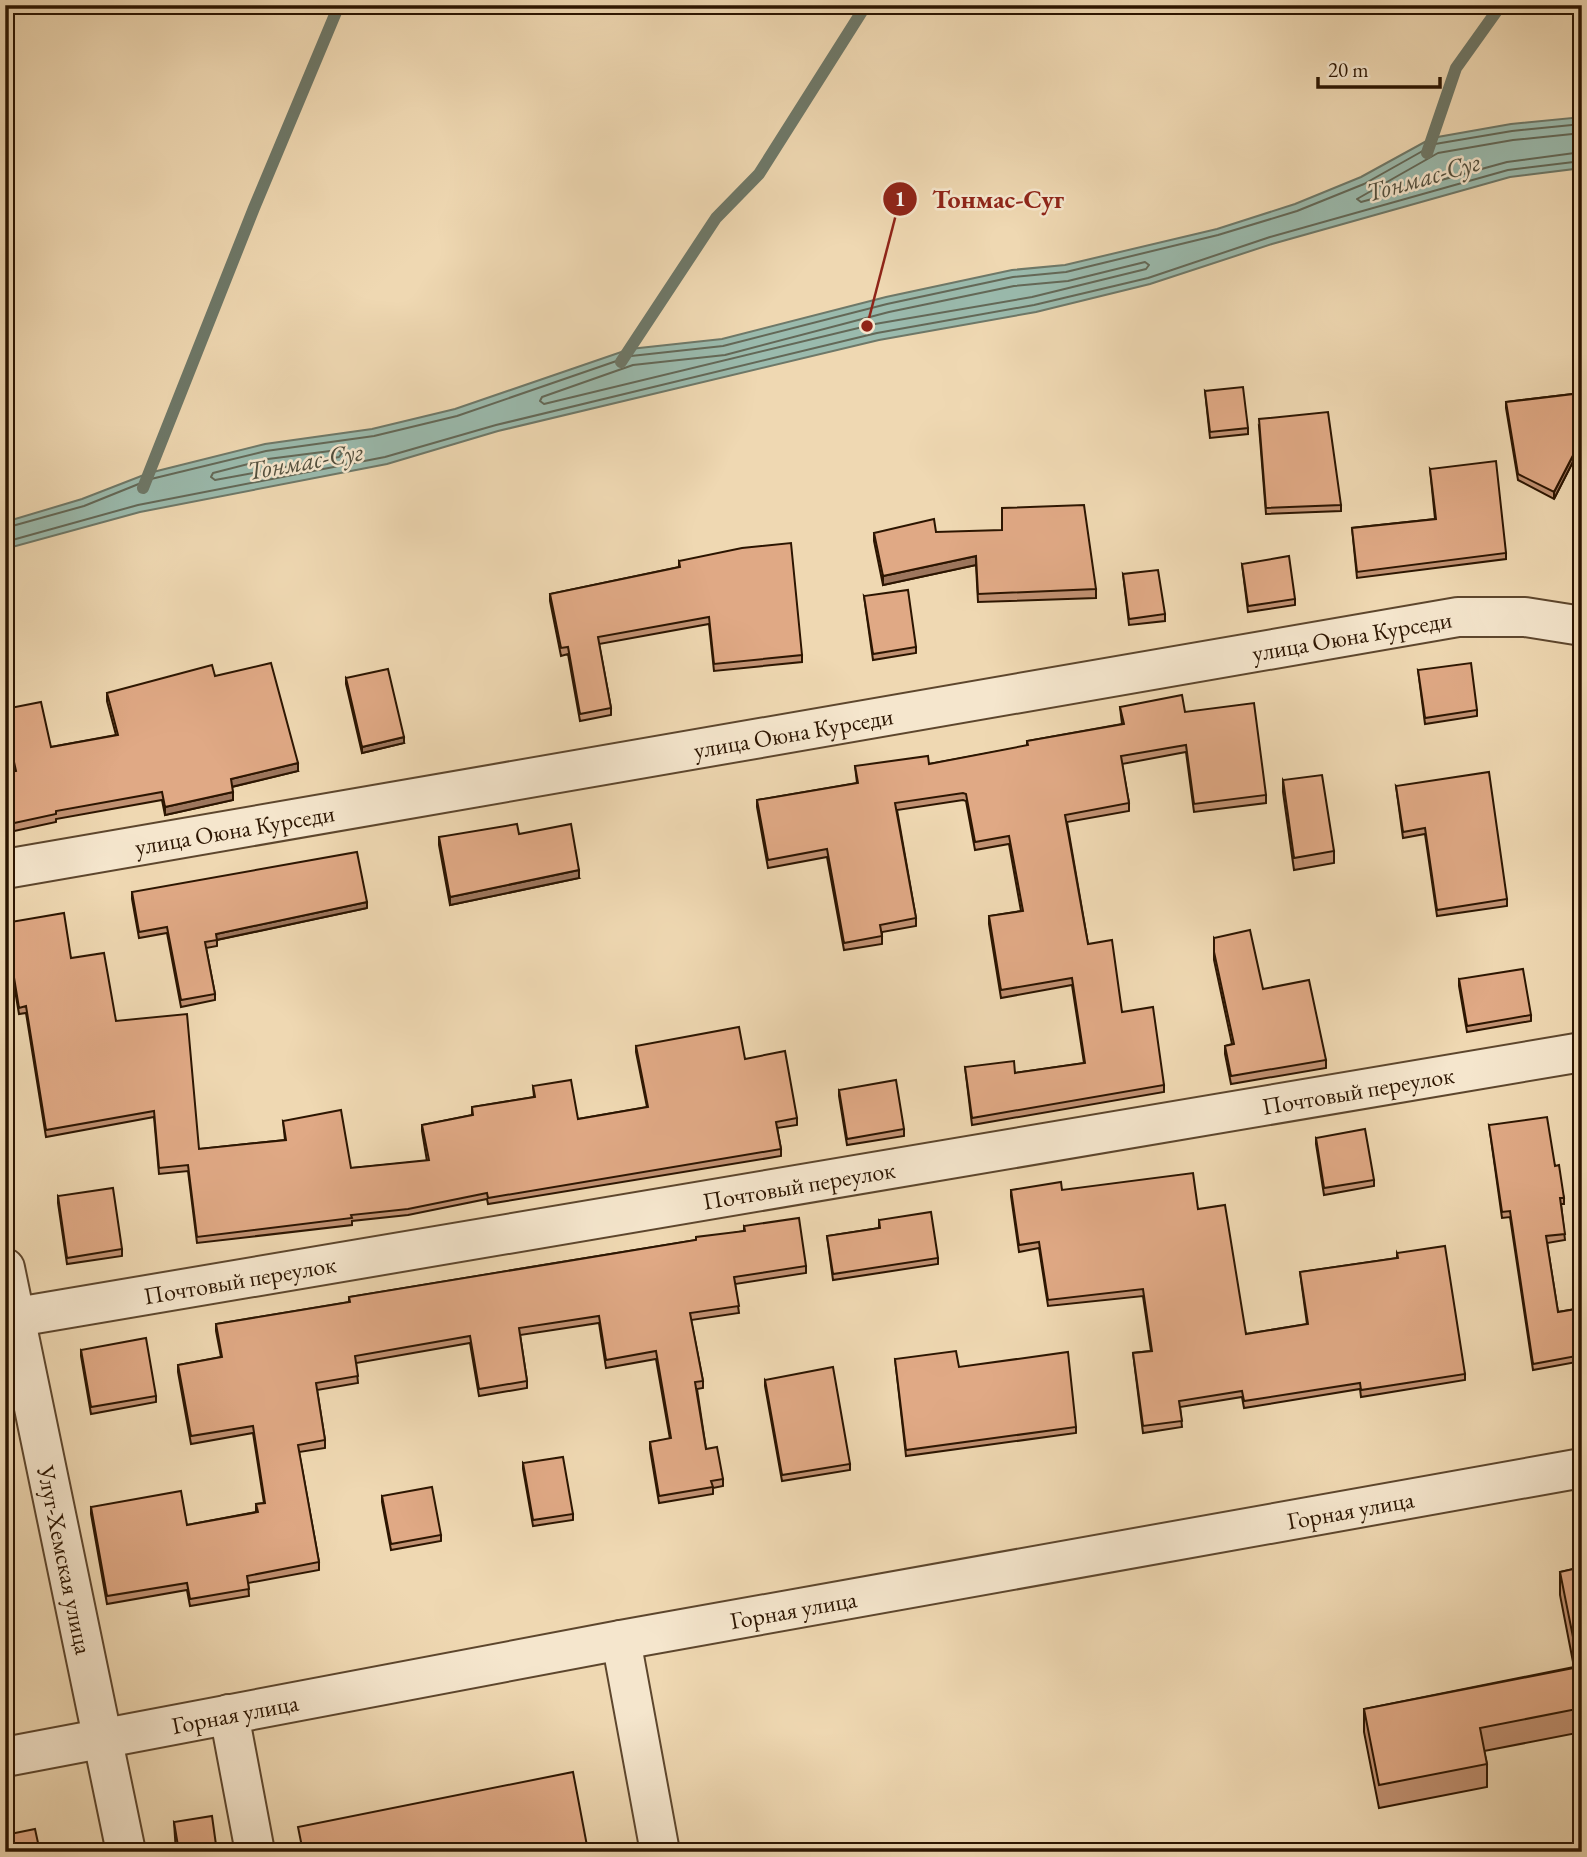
<svg xmlns="http://www.w3.org/2000/svg" width="1587" height="1857" viewBox="0 0 1587 1857" font-family="'EB Garamond',serif">
  <style>
    .water { fill: #9abaad; stroke: #6e7868; stroke-width: 2 }
    .lines { fill: none; stroke-linecap: round; stroke-linejoin: round }
    .shore { stroke: #636857; stroke-width: 2 }
    .stream { stroke: #6e7868; stroke-width: 12 }
    .minor-casing { stroke: #5d462d; stroke-width: 42 }
    .minor { stroke: #f5e6cd; stroke-width: 38 }
    .wall { fill: #c19172; stroke: #2c1501; stroke-width: 2 }
    .shaded-wall { fill: #9d765d; stroke: #2c1501; stroke-width: 2 }
    .building { fill: #e0a985; stroke: #2c1501; stroke-width: 2 }
    .labels { text-anchor: middle; dominant-baseline: central; stroke-width: 5; stroke-linejoin: round; paint-order: stroke }
    .street-label { font-size: 24px; fill: #2c1501; stroke: #f5e6cd }
    .water-label { font-size: 26px; font-style: italic; fill: #524f3d; stroke: #f5e6cd }
    .leader { fill: none; stroke: #8f2418; stroke-width: 2.5 }
    .callout-dot { fill: #8f2418; stroke: #f5e6cd; stroke-width: 2.5 }
    .mark-label { font-size: 21px; text-anchor: middle; font-weight: bold; fill: #fff }
    .callout-label { font-size: 26px; text-anchor: middle; font-weight: bold; fill: #8f2418; stroke: #f5e6cd; stroke-width: 5; stroke-linejoin: round; paint-order: stroke }
  </style>
  <rect width="100%" height="100%" fill="#efd8b2"/>
  <filter id="stains"><feTurbulence type="fractalNoise" baseFrequency=".00286" numOctaves="4"/><feColorMatrix values="0 0 0 0 .2 0 0 0 0 .09 0 0 0 0 .02 0 0 0 .5 -.17"/></filter>
  <radialGradient id="worn" r=".72"><stop offset=".6" stop-color="#630" stop-opacity="0"/><stop offset="1" stop-color="#630" stop-opacity=".3"/></radialGradient>
  <path class="water" d="M 1582,117 L 1582,168 L 1510,177 L 1272,244 L 1150,284 L 1036,312 L 879,340 L 498,431 L 387,464 L 140,512 L 5,549 L 5,522 L 82,499 L 149,473 L 265,444 L 372,429 L 455,409 L 630,349 L 722,339 L 886,297 L 1012,270 L 1065,265 L 1217,229 L 1295,204 L 1361,177 L 1432,138 L 1511,124 Z"/>
  <g class="lines">
    <path class="shore" d="M 1582,133 L 1513,140 L 1438,153 L 1357,199 L 1361,202 L 1507,162 L 1582,152
      M 1145,262 L 1149,265 L 1146,269 L 1032,297 L 875,324 L 544,404 L 540,401 L 542,397 L 633,365 L 725,355 L 889,312 L 1014,286 L 1068,281 Z
      M 338,450 L 342,453 L 339,457 L 215,480 L 211,477 L 213,473 L 268,459 Z
      M 5,528 L 84,506 L 151,479 L 266,451 L 374,436 L 457,416 L 631,356 L 723,346 L 887,304 L 1013,277 L 1066,272 L 1218,235 L 1297,211 L 1364,184 L 1435,144 L 1512,131 L 1582,124
      M 5,542 L 138,505 L 385,457 L 496,425 L 877,333 L 1034,305 L 1148,278 L 1270,237 L 1508,170 L 1582,161"/>
    <path class="stream" d="M 1427,153 L 1456,68 L 1501,5
      M 621,362 L 716,218 L 759,174 L 866,5
      M 143,488 L 254,208 L 339,5"/>
    <g class="minor-casing">
      <g id="minor">
        <path id="s1" d="M 5,869 L 1458,617 L 1525,617 L 1582,626"/>
        <path id="s2" d="M 5,1268 L 126,1852"/>
        <path id="s3" d="M 17,1317 L 1582,1052"/>
        <path d="M 621,1640 L 660,1852"/>
        <path d="M 229,1714 L 255,1852"/>
        <path id="s4" d="M 5,1757 L 621,1640 L 1582,1468"/>
      </g>
    </g>
    <use href="#minor" class="minor"/>
  </g>
  <path class="wall" d="M 1205,391 L 1248,428 L 1248,434 L 1210,438 Z
    M 1582,393 L 1582,444 L 1554,499 L 1518,480 L 1506,408 L 1506,402 Z
    M 1259,426 L 1341,505 L 1341,511 L 1266,514 Z
    M 1430,469 L 1506,553 L 1506,559 L 1357,578 L 1352,528 L 1435,519 Z
    M 936,532 L 1096,589 L 1096,598 L 978,602 L 976,565 L 883,585 L 874,541 L 874,533 Z
    M 679,561 L 802,655 L 802,662 L 714,671 L 709,624 L 599,644 L 611,708 L 611,715 L 580,721 L 568,654 L 561,656 L 550,601 L 550,594 L 679,567 Z
    M 1242,564 L 1295,599 L 1295,605 L 1248,612 Z
    M 1123,574 L 1165,614 L 1165,621 L 1129,625 Z
    M 864,596 L 916,647 L 916,653 L 873,660 Z
    M 1418,670 L 1477,710 L 1477,716 L 1425,724 Z
    M 215,676 L 298,771 L 232,787 L 233,800 L 165,815 L 162,800 L 56,819 L 56,822 L 5,833 L 5,773 L 14,771 L 5,729 L 5,709 L 51,747 L 116,735 L 107,701 L 107,693 Z
    M 346,678 L 404,743 L 362,753 L 346,684 Z
    M 1120,707 L 1185,712 L 1266,795 L 1266,803 L 1194,812 L 1186,752 L 1122,764 L 1129,803 L 1129,811 L 1067,822 L 1088,944 L 1122,1012 L 1164,1085 L 1164,1092 L 972,1125 L 965,1067 L 1015,1073 L 1084,1063 L 1072,985 L 1001,998 L 989,924 L 989,916 L 1021,911 L 1009,844 L 975,850 L 966,801 L 963,800 L 897,810 L 916,918 L 916,926 L 882,932 L 882,944 L 844,950 L 827,857 L 768,868 L 757,807 L 757,800 L 857,783 L 855,766 L 929,764 L 1027,746 L 1027,741 L 1122,724 Z
    M 1283,780 L 1334,851 L 1334,863 L 1294,870 L 1283,792 Z
    M 1396,786 L 1507,899 L 1507,906 L 1437,916 L 1425,834 L 1403,838 Z
    M 519,834 L 579,878 L 450,905 L 439,845 L 439,837 Z
    M 132,892 L 367,908 L 217,940 L 217,946 L 206,948 L 215,994 L 215,1000 L 181,1007 L 167,933 L 139,938 L 132,899 Z
    M 5,923 L 71,958 L 116,1021 L 199,1149 L 285,1140 L 283,1121 L 351,1168 L 427,1161 L 422,1131 L 422,1125 L 472,1115 L 472,1107 L 534,1097 L 533,1086 L 578,1119 L 647,1107 L 636,1052 L 636,1046 L 745,1059 L 797,1118 L 797,1125 L 777,1128 L 781,1149 L 781,1156 L 488,1204 L 487,1199 L 408,1215 L 352,1221 L 352,1225 L 197,1243 L 188,1171 L 159,1174 L 154,1117 L 46,1137 L 26,1013 L 19,1014 L 5,931 Z
    M 1214,938 L 1263,989 L 1326,1060 L 1326,1068 L 1231,1084 L 1225,1054 L 1225,1046 L 1232,1044 L 1214,960 Z
    M 1459,979 L 1531,1015 L 1531,1021 L 1467,1032 L 1459,986 Z
    M 839,1090 L 904,1129 L 904,1136 L 847,1145 L 839,1096 Z
    M 1489,1125 L 1555,1166 L 1564,1198 L 1564,1204 L 1561,1204 L 1565,1240 L 1547,1243 L 1558,1312 L 1582,1308 L 1582,1361 L 1533,1370 L 1510,1217 L 1502,1218 Z
    M 1316,1138 L 1374,1180 L 1374,1186 L 1324,1195 L 1316,1144 Z
    M 1011,1190 L 1062,1190 L 1198,1209 L 1246,1334 L 1307,1324 L 1300,1272 L 1397,1258 L 1397,1253 L 1465,1374 L 1465,1380 L 1361,1397 L 1360,1389 L 1244,1408 L 1242,1397 L 1180,1407 L 1182,1427 L 1143,1433 L 1133,1353 L 1151,1351 L 1143,1296 L 1048,1306 L 1039,1248 L 1019,1252 L 1011,1196 Z
    M 58,1196 L 122,1249 L 122,1256 L 67,1264 L 58,1203 Z
    M 879,1220 L 938,1258 L 938,1264 L 833,1280 L 827,1236 L 879,1228 Z
    M 744,1226 L 806,1266 L 806,1273 L 735,1284 L 739,1313 L 691,1320 L 703,1381 L 703,1388 L 697,1389 L 706,1449 L 723,1479 L 723,1486 L 713,1488 L 713,1494 L 659,1503 L 650,1449 L 650,1442 L 670,1439 L 656,1359 L 606,1368 L 599,1323 L 520,1335 L 527,1381 L 527,1388 L 479,1396 L 470,1343 L 356,1363 L 358,1383 L 317,1390 L 325,1440 L 325,1448 L 299,1452 L 319,1562 L 319,1570 L 248,1583 L 249,1596 L 190,1606 L 187,1590 L 107,1604 L 91,1514 L 91,1507 L 187,1525 L 256,1512 L 256,1504 L 264,1503 L 253,1433 L 191,1444 L 178,1372 L 178,1365 L 221,1357 L 216,1331 L 216,1324 L 349,1302 L 349,1297 L 696,1240 L 744,1231 Z
    M 81,1350 L 156,1396 L 156,1402 L 91,1414 L 81,1356 Z
    M 895,1359 L 959,1367 L 1076,1427 L 1076,1433 L 906,1456 Z
    M 765,1380 L 850,1464 L 850,1470 L 782,1481 L 765,1386 Z
    M 523,1463 L 573,1514 L 573,1520 L 533,1526 L 523,1469 Z
    M 382,1496 L 441,1535 L 441,1541 L 391,1550 L 382,1502 Z
    M 1582,1567 L 1582,1732 L 1484,1751 L 1487,1764 L 1487,1787 L 1379,1808 L 1364,1732 L 1364,1709 L 1574,1667 L 1560,1595 L 1560,1572 Z
    M 174,1822 L 217,1852 L 176,1852 Z"/>
  <path class="shaded-wall" d="M 1582,438 L 1582,444 L 1554,499 L 1554,492 Z
    M 976,556 L 976,565 L 883,585 L 883,576 Z
    M 404,737 L 404,743 L 362,753 L 362,747 Z
    M 298,763 L 298,771 L 231,787 L 231,779 Z
    M 233,792 L 233,800 L 165,815 L 165,807 Z
    M 579,870 L 579,878 L 450,905 L 450,897 Z
    M 367,902 L 367,908 L 216,940 L 216,934 Z"/>
  <path class="building" d="M 1243,387 L 1248,428 L 1210,432 L 1205,391 Z
    M 1582,393 L 1582,438 L 1554,492 L 1518,474 L 1506,402 Z
    M 1328,412 L 1341,505 L 1266,508 L 1259,419 Z
    M 1496,461 L 1506,553 L 1357,572 L 1352,528 L 1436,519 L 1430,469 Z
    M 1084,505 L 1096,589 L 978,594 L 976,556 L 883,576 L 874,533 L 934,519 L 936,532 L 1002,530 L 1002,508 Z
    M 791,543 L 802,655 L 714,664 L 709,617 L 598,637 L 611,708 L 580,714 L 568,647 L 561,648 L 550,594 L 680,567 L 679,561 L 742,548 Z
    M 1289,556 L 1295,599 L 1248,606 L 1242,564 Z
    M 1158,570 L 1165,614 L 1129,619 L 1123,574 Z
    M 908,590 L 916,647 L 873,654 L 864,596 Z
    M 271,663 L 298,763 L 231,779 L 233,792 L 165,807 L 162,792 L 56,811 L 56,814 L 5,825 L 5,773 L 16,771 L 5,721 L 5,709 L 41,702 L 51,747 L 118,735 L 107,693 L 212,665 L 215,676 Z
    M 1471,663 L 1477,710 L 1425,718 L 1418,670 Z
    M 388,669 L 404,737 L 362,747 L 346,678 Z
    M 1182,695 L 1185,712 L 1254,703 L 1266,795 L 1194,804 L 1186,745 L 1121,756 L 1129,803 L 1065,815 L 1088,944 L 1112,940 L 1122,1012 L 1153,1007 L 1164,1085 L 972,1118 L 965,1067 L 1014,1061 L 1015,1073 L 1085,1063 L 1072,978 L 1001,990 L 989,916 L 1023,911 L 1009,836 L 975,842 L 966,794 L 963,793 L 895,803 L 916,918 L 880,925 L 882,936 L 844,943 L 827,849 L 768,860 L 757,800 L 858,783 L 855,766 L 928,756 L 929,764 L 1028,745 L 1027,741 L 1124,724 L 1120,707 Z
    M 1489,772 L 1507,899 L 1437,910 L 1425,828 L 1403,832 L 1396,786 Z
    M 1322,775 L 1334,851 L 1294,858 L 1283,780 Z
    M 517,824 L 519,834 L 571,824 L 579,870 L 450,897 L 439,837 Z
    M 357,852 L 367,902 L 216,934 L 217,940 L 205,942 L 215,994 L 181,1000 L 167,927 L 139,932 L 132,892 Z
    M 64,913 L 71,958 L 104,953 L 116,1021 L 187,1014 L 199,1149 L 286,1140 L 283,1121 L 341,1110 L 351,1168 L 429,1160 L 422,1125 L 473,1115 L 472,1107 L 535,1097 L 533,1086 L 571,1080 L 578,1119 L 648,1107 L 636,1046 L 739,1027 L 745,1059 L 785,1051 L 797,1118 L 776,1122 L 781,1149 L 488,1198 L 487,1193 L 408,1209 L 351,1215 L 352,1218 L 197,1237 L 188,1165 L 159,1168 L 154,1111 L 46,1130 L 26,1006 L 19,1008 L 5,923 Z
    M 1250,930 L 1263,989 L 1309,980 L 1326,1060 L 1231,1076 L 1225,1046 L 1234,1044 L 1214,952 L 1214,938 Z
    M 1523,969 L 1531,1015 L 1467,1026 L 1459,979 Z
    M 896,1080 L 904,1129 L 847,1139 L 839,1090 Z
    M 1547,1117 L 1555,1166 L 1559,1165 L 1564,1198 L 1560,1198 L 1565,1234 L 1546,1236 L 1558,1312 L 1582,1308 L 1582,1355 L 1533,1364 L 1510,1211 L 1502,1212 L 1489,1125 Z
    M 1365,1129 L 1374,1180 L 1324,1188 L 1316,1138 Z
    M 1193,1173 L 1198,1209 L 1225,1205 L 1246,1334 L 1308,1324 L 1300,1272 L 1398,1258 L 1397,1253 L 1445,1246 L 1465,1374 L 1361,1390 L 1360,1383 L 1244,1401 L 1242,1391 L 1179,1401 L 1182,1421 L 1143,1426 L 1133,1353 L 1152,1351 L 1143,1289 L 1048,1300 L 1039,1242 L 1019,1245 L 1011,1190 L 1061,1182 L 1062,1190 Z
    M 113,1188 L 122,1249 L 67,1258 L 58,1196 Z
    M 931,1212 L 938,1258 L 833,1274 L 827,1236 L 880,1228 L 879,1220 Z
    M 799,1218 L 806,1266 L 734,1277 L 739,1306 L 690,1313 L 703,1381 L 695,1382 L 706,1449 L 717,1447 L 723,1479 L 711,1481 L 713,1487 L 659,1496 L 650,1442 L 671,1438 L 656,1351 L 606,1360 L 599,1316 L 519,1328 L 527,1381 L 479,1389 L 470,1336 L 355,1356 L 358,1376 L 316,1383 L 325,1440 L 298,1445 L 319,1562 L 247,1576 L 249,1589 L 190,1599 L 187,1583 L 107,1596 L 91,1507 L 181,1491 L 187,1525 L 258,1512 L 256,1504 L 265,1503 L 253,1426 L 191,1436 L 178,1365 L 222,1357 L 216,1324 L 350,1302 L 349,1297 L 696,1240 L 696,1237 L 745,1231 L 744,1226 Z
    M 146,1338 L 156,1396 L 91,1407 L 81,1350 Z
    M 956,1351 L 959,1367 L 1068,1352 L 1076,1427 L 906,1450 L 895,1359 Z
    M 833,1367 L 850,1464 L 782,1475 L 765,1380 Z
    M 563,1457 L 573,1514 L 533,1520 L 523,1463 Z
    M 432,1487 L 441,1535 L 391,1544 L 382,1496 Z
    M 1582,1567 L 1582,1708 L 1480,1728 L 1487,1764 L 1379,1785 L 1364,1709 L 1579,1667 L 1560,1572 Z
    M 573,1772 L 588,1851 L 303,1852 L 298,1827 Z
    M 212,1816 L 217,1852 L 179,1852 L 174,1822 Z
    M 35,1829 L 40,1852 L 5,1852 L 5,1835 Z"/>
  <g class="labels">
    <g class="street-label">
      <text stroke="none"><textPath href="#s1" startOffset="1367">улица Оюна Курседи</textPath></text>
      <text stroke="none"><textPath href="#s1" startOffset="800">улица Оюна Курседи</textPath></text>
      <text stroke="none"><textPath href="#s1" startOffset="233">улица Оюна Курседи</textPath></text>
      <text stroke="none"><textPath href="#s3" startOffset="1360">Почтовый переулок</textPath></text>
      <text stroke="none"><textPath href="#s3" startOffset="793">Почтовый переулок</textPath></text>
      <text stroke="none"><textPath href="#s3" startOffset="226">Почтовый переулок</textPath></text>
      <text stroke="none"><textPath href="#s4" startOffset="1368">Горная улица</textPath></text>
      <text stroke="none"><textPath href="#s2" startOffset="298">Улуг-Хемская улица</textPath></text>
      <text stroke="none"><textPath href="#s4" startOffset="802">Горная улица</textPath></text>
      <text stroke="none"><textPath href="#s4" startOffset="234">Горная улица</textPath></text>
    </g>
    <g class="water-label">
      <text transform="translate(1423 177) rotate(-16)">Тонмас-Суг</text>
      <text transform="translate(305 461) rotate(-10)">Тонмас-Суг</text>
    </g>
  </g>
  <path class="leader" d="M867 326L900 199"/>
  <g class="callout-dot">
    <circle cx="867" cy="326" r="7"/>
    <circle cx="900" cy="199" r="18"/>
  </g>
  <g class="mark-label">
    <text x="900" y="206">1</text>
  </g>
  <g class="callout-label">
    <text x="998" y="208">Тонмас-Суг</text>
  </g>
  <rect width="1587" height="1857" fill="none" stroke="#efd8b2" stroke-width="28"/>
  <rect x="7" y="7" width="1573" height="1843" fill="none" stroke="#2c1501" stroke-width="3.5"/>
  <rect x="14" y="14" width="1559" height="1829" fill="none" stroke="#2c1501" stroke-width="2"/>
  <path d="M1318 77v10h122v-10" fill="none" stroke="#2c1501" stroke-width="3.5"/>
  <text x="1328" y="77" font-size="21" fill="#2c1501" stroke="#f5e6cd" stroke-width="5" paint-order="stroke">20 m</text>
  <rect width="100%" height="100%" filter="url(#stains)"/>
  <rect width="100%" height="100%" fill="url(#worn)"/>
</svg>
